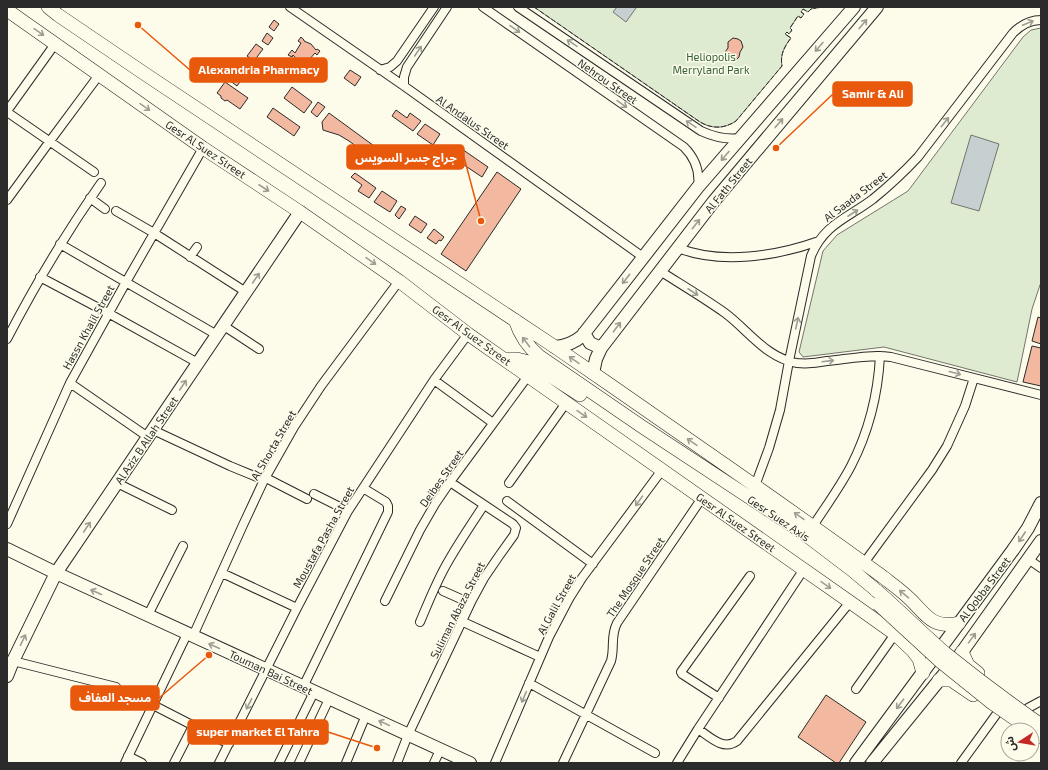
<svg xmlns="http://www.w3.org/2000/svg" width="1048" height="770" viewBox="0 0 1048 770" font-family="'Exo 2','Noto Sans Arabic',sans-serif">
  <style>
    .green { fill: #deebd1; stroke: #74746e }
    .water { fill: #c7d0d0; stroke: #74746e }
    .building { fill: #f2b8a0; stroke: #2b2b2b }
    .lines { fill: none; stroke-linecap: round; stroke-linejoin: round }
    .street-casing { stroke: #2b2b2b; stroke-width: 10 }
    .secondary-casing { stroke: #2b2b2b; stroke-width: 14 }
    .primary-casing { stroke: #2b2b2b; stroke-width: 14 }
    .street { stroke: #fdfbea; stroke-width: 8 }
    .secondary { stroke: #fdfbea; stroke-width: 12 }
    .primary { stroke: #fdfbea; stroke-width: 13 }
    .primary-bridge-casing { stroke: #2b2b2b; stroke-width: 14; stroke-linecap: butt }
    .primary-bridge { stroke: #fdfbea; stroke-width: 13 }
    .fence { stroke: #2b2b2b; stroke-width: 1; stroke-dasharray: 5 2; stroke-linecap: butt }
    .oneway { stroke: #9e9d94 }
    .labels { text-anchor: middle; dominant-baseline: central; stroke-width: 3; stroke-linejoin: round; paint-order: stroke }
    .park-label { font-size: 11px; fill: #34623c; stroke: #fdfbea }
    .street-label { font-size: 11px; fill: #2b2b2b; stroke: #fdfbea }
    .leader { fill: none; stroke: #e8590c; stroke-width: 1.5 }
    .callout-dot { fill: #e8590c; stroke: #fdfbea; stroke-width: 1.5 }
    .callout { fill: #e8590c; stroke: #e8590c; stroke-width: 1.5 }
    .callout-label { font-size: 12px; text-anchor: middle; font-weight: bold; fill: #fff }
  </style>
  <rect width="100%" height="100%" fill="#fdfbea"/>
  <path class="green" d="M 534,7 L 823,7 L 811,9 L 808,12 L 803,9 L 801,12 L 804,14 L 801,18 L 798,16 L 790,28 L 792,30 L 789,34 L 787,32 L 785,34 L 791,38 C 784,47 780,55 782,66 L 736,121 C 724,129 712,129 700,122 Z
    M 1041,28 L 1041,282 L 1032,309 L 1017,382 L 884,347 L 803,357 L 799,352 L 823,251 L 837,235 L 908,191 L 1023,37 L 1031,30 Z"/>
  <path class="water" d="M 617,7 L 635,7 L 636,8 L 626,22 L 613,12 Z
    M 971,135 L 999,144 L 979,211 L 951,203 Z"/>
  <path class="building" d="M 274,20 L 279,24 L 274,31 L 269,27 Z
    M 267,33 L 273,38 L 268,45 L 262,41 Z
    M 301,37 L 304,40 L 304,41 L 311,44 L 316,50 L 317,49 L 320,51 L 317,55 L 315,53 L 308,61 L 311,64 L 307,69 L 304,66 L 305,64 L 298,61 L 293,55 L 292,57 L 288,55 L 292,50 L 295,53 L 301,43 L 298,41 Z
    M 733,38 L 738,39 L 741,41 L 743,47 L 740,52 L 739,57 L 737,59 L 731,61 L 727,58 L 725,52 L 728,48 L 728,42 Z
    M 256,44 L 263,49 L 254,61 L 247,56 Z
    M 239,66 L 247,72 L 237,86 L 229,80 Z
    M 350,70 L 361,77 L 355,86 L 344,78 Z
    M 225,82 L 248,98 L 240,109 L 227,100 L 225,101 L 221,98 L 221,96 L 217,93 Z
    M 292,87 L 312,102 L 304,113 L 284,98 Z
    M 318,102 L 325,107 L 317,117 L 311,112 Z
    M 273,108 L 300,127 L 294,136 L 267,117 Z
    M 396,110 L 407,118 L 410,113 L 421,121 L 413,131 L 392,116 Z
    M 329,113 L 381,151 L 376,158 L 371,161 L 368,160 L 357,147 L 349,141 L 339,135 L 326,131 L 323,130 L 322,122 Z
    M 425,124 L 440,134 L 433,145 L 417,134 Z
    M 456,145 L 488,167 L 482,177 L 449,155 Z
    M 497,172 L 521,189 L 466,271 L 441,254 Z
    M 355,173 L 376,188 L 369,198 L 358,191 L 362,185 L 351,177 Z
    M 382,191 L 397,201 L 390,212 L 374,202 Z
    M 401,206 L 406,209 L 399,219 L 395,215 Z
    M 415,216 L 427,224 L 421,233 L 409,225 Z
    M 434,229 L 444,237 L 441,241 L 439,240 L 436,244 L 427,238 Z
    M 1038,317 L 1041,318 L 1041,344 L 1032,341 Z
    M 1032,346 L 1041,348 L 1041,386 L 1023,382 Z
    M 826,695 L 866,722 L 839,763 L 836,763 L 798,737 Z"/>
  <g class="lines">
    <g class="street-casing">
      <path id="street" d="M 290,7 L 404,86 L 643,257
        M 483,7 L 684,147 C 695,158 700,172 698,187
        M 518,7 L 701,131 C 714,137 726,140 741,138
        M 380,70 L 390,67 L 397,61 L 434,7
        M 404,86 L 404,77 L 407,67 L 447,7
        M 7,111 L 55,44
        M 7,112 L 94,172
        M 90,198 L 105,209
        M 7,200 L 50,141 L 99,75
        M 116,211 L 154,233 L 246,292
        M 60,244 L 217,335
        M 678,248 C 721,265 777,256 819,241
        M 190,257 L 197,247
        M 660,271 C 682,285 704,298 725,313 C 748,330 766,358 797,363 C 807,364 817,363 827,361 C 848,359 870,354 891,357 L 1041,395
        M 40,277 L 108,313 L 198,363
        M 224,326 L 259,349
        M 7,339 C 35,285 66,233 101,183
        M 434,380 L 493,423
        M 70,383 L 148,437
        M 153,430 L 230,466 L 264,480
        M 266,478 L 307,499
        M 117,483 L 172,510
        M 509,483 L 566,403
        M 755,486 L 769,448 L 780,410 L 789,361 L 811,256 C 824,224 848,218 873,199 C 889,186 904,172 918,157 L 1013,33 C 1021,25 1030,20 1041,20
        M 314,494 L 348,511
        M 507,501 L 593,564
        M 7,524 L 70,383 L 126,282 L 203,148
        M 813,526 C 826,506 840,487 851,466 C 869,431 878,394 880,356
        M 1028,559 L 1041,568
        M 864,563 L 932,470 L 947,446 L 965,406 L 974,378
        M 222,573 L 297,608
        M 443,591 L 470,603
        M 385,601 L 420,530 L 435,504 L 450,482 L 528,376
        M 148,615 L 183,546
        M 461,621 L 540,657
        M 420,622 C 429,601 437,580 449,560 C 460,541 472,523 484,505
        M 193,636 L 243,525 L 264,480 L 294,427 L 321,386 L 399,281
        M 13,661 L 116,687
        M 529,683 L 655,753
        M 303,687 L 388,512 L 388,506 L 386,502 L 363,488
        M 856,689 L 895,634
        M 719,698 L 682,674 L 681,672 L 750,576
        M 153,705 L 229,744
        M 1028,708 L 1041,701
        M 698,729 C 710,737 723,751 737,741 L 850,602
        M 128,756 L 142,763
        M 125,763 L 187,634
        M 174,763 L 193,726
        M 219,763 L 297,608 L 348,511 L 434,380 L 468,334
        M 279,763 L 314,692
        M 299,763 L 329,699
        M 346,763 L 366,715
        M 397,763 L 408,735 L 472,600 L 484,578 L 499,556 L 514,535 L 516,528 L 513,524 L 450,482
        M 434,763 L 440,750
        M 495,763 L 549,637 L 570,597 L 582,578 L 662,470
        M 563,763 L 611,661 C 615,646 610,637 617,623 L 702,498
        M 677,763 L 698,729 L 804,569
        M 961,763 L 998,712"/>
    </g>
    <g class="secondary-casing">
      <path id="secondary" d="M 584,333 L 590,343 L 601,348
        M 555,347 C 566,346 574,343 582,336 L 698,187 L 854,7
        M 593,373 L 596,359 L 601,348 L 714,201 L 877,7
        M 7,549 L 56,573 L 470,763
        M 957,659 L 1041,541
        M 7,676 L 13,661 L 56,573 L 300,212
        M 856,763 L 1013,550 L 1028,528 L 1041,503
        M 872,763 L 945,673"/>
    </g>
    <g class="primary-casing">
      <path id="primary" d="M 48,7 L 58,15 L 148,76 L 555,347 C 615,388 675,430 734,471 C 784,506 834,541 883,577 C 892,584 902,591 911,600 C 927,616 933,629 959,623
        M 7,10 L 203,148 L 300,212 L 399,281 L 468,334 L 850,602 L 895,634 L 913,651 L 919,659 L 923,673
        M 515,320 C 520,335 527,346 539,356 L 641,426 L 802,532 L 852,570 L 877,591
        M 504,359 L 517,359 L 529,362 L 580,395
        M 962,652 L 968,665 L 978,673
        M 939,680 L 951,680 L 973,695
        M 1032,731 L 1041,737"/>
    </g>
    <use href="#street" class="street"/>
    <use href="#secondary" class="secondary"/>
    <use href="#primary" class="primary"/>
    <g class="primary-bridge-casing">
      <path id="primary-bridge" d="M 877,591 C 900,611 922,633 945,653 C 976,678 1008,702 1041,725
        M 878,604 L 941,662 L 992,703 L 1031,730"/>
    </g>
    <use href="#primary-bridge" class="primary-bridge"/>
    <path class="fence" d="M 534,7 L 700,122 C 712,129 724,129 736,121 L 782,66 C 780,55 784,47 791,38 L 785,34 L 787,32 L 789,34 L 792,30 L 790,28 L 798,16 L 801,18 L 804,14 L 801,12 L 803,9 L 808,12 L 811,9 L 816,8 L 815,7"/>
  </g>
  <defs><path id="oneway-shaft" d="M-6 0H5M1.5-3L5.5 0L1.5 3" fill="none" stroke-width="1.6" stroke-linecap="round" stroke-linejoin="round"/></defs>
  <g class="oneway">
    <use href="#oneway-shaft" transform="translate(1028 23) rotate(-22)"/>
    <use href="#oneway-shaft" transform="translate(863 24) rotate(-50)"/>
    <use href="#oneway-shaft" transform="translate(515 29) rotate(35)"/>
    <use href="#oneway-shaft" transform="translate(39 32) rotate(35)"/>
    <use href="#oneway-shaft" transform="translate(572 43) rotate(-146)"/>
    <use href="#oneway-shaft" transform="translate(819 47) rotate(131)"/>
    <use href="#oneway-shaft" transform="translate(418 51) rotate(-56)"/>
    <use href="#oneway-shaft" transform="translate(622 104) rotate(35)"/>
    <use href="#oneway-shaft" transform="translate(145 107) rotate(35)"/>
    <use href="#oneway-shaft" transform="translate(945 122) rotate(-52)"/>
    <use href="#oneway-shaft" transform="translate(779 123) rotate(-50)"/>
    <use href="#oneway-shaft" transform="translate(691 124) rotate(-146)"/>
    <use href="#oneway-shaft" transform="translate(725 156) rotate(131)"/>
    <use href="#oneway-shaft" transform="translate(264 188) rotate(33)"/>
    <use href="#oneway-shaft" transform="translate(853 213) rotate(-33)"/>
    <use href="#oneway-shaft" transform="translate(696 224) rotate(-52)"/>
    <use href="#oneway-shaft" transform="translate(371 261) rotate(35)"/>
    <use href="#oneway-shaft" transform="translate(256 278) rotate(-56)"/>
    <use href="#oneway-shaft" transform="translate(626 279) rotate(128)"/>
    <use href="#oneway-shaft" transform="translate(693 292) rotate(33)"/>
    <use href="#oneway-shaft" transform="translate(797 323) rotate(-78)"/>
    <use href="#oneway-shaft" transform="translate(617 327) rotate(-53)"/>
    <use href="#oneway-shaft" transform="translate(526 342) rotate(-127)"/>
    <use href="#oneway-shaft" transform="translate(574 360) rotate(-145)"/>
    <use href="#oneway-shaft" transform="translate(828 361) rotate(-7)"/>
    <use href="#oneway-shaft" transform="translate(955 373) rotate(15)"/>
    <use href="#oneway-shaft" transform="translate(183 385) rotate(-56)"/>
    <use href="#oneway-shaft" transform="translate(582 414) rotate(35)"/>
    <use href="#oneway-shaft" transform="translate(692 442) rotate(-145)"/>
    <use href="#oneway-shaft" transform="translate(639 501) rotate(126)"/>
    <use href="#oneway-shaft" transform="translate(799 516) rotate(-145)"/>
    <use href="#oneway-shaft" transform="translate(87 527) rotate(-56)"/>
    <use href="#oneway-shaft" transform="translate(1022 537) rotate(123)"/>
    <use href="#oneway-shaft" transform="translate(826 585) rotate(35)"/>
    <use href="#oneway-shaft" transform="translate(96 592) rotate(-156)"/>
    <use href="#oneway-shaft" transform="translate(904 594) rotate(-140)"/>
    <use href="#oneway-shaft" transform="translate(972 638) rotate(-54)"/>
    <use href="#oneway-shaft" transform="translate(23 640) rotate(-64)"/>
    <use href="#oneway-shaft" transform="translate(214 646) rotate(-156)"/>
    <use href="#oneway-shaft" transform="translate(524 697) rotate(113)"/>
    <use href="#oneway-shaft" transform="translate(249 704) rotate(117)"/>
    <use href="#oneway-shaft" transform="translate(900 704) rotate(127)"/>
    <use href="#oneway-shaft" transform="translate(384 723) rotate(-155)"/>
  </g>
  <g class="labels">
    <g class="park-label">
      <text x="711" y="56">Heliopolis<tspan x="711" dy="13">Merryland Park</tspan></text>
    </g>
    <g class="street-label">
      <text transform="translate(608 81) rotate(35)">Nehrou Street</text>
      <text transform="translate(473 122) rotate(35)">Al Andalus Street</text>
      <text transform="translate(206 149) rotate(34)">Gesr Al Suez Street</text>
      <text transform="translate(728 185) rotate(-51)">Al Fath Street</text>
      <text transform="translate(855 196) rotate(-37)">Al Saada Street</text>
      <text transform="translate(88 327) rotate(-61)">Hassn Khalil Street</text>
      <text transform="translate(472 335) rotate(36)">Gesr Al Suez Street</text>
      <text transform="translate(146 440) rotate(-56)">Al Aziz B Allah Street</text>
      <text transform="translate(273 445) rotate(-60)">Al Shorta Street</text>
      <text transform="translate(441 478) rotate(-55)">Deibes Street</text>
      <text transform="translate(779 518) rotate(34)">Gesr Suez Axis</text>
      <text transform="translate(736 522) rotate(35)">Gesr Al Suez Street</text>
      <text transform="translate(323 537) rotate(-61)">Moustafa Pasha Street</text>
      <text transform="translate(635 577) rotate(-56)">The Mosque Street</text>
      <text transform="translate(984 589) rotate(-53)">Al Qobba Street</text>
      <text transform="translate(556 604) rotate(-61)">Al Galil Street</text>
      <text transform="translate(457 610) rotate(-63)">Suliman Abaza Street</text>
      <text transform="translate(271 672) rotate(25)">Touman Bai Street</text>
    </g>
  </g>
  <path class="leader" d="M138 25L190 70M776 148L833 94M481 221L464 157M209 655L159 698M377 748L328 732"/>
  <g class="callout-dot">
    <circle cx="138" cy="25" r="4"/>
    <circle cx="776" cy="148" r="4"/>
    <circle cx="481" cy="221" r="4"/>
    <circle cx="209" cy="655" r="4"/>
    <circle cx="377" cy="748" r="4"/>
  </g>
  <g class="callout">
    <rect x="190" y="58" width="137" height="24" rx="4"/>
    <rect x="833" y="82" width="79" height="24" rx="4"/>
    <rect x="347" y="145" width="117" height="24" rx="4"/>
    <rect x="71" y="686" width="88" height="24" rx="4"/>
    <rect x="188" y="720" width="140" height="24" rx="4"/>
  </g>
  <g class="callout-label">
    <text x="259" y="74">Alexandria Pharmacy</text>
    <text x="873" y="98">Samir &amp; Ali</text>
    <text x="406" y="162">جراج جسر السويس</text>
    <text x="115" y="702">مسجد العفاف</text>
    <text x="258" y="736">super market El Tahra</text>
  </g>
  <rect width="1048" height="770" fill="none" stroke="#2b2b2b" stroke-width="16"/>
  <g transform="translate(1020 742) rotate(258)"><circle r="19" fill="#fdfbea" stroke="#a9a89e"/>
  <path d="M0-3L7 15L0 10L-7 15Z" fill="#c62828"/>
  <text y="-6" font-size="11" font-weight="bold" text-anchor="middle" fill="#2b2b2b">ش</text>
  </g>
</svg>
